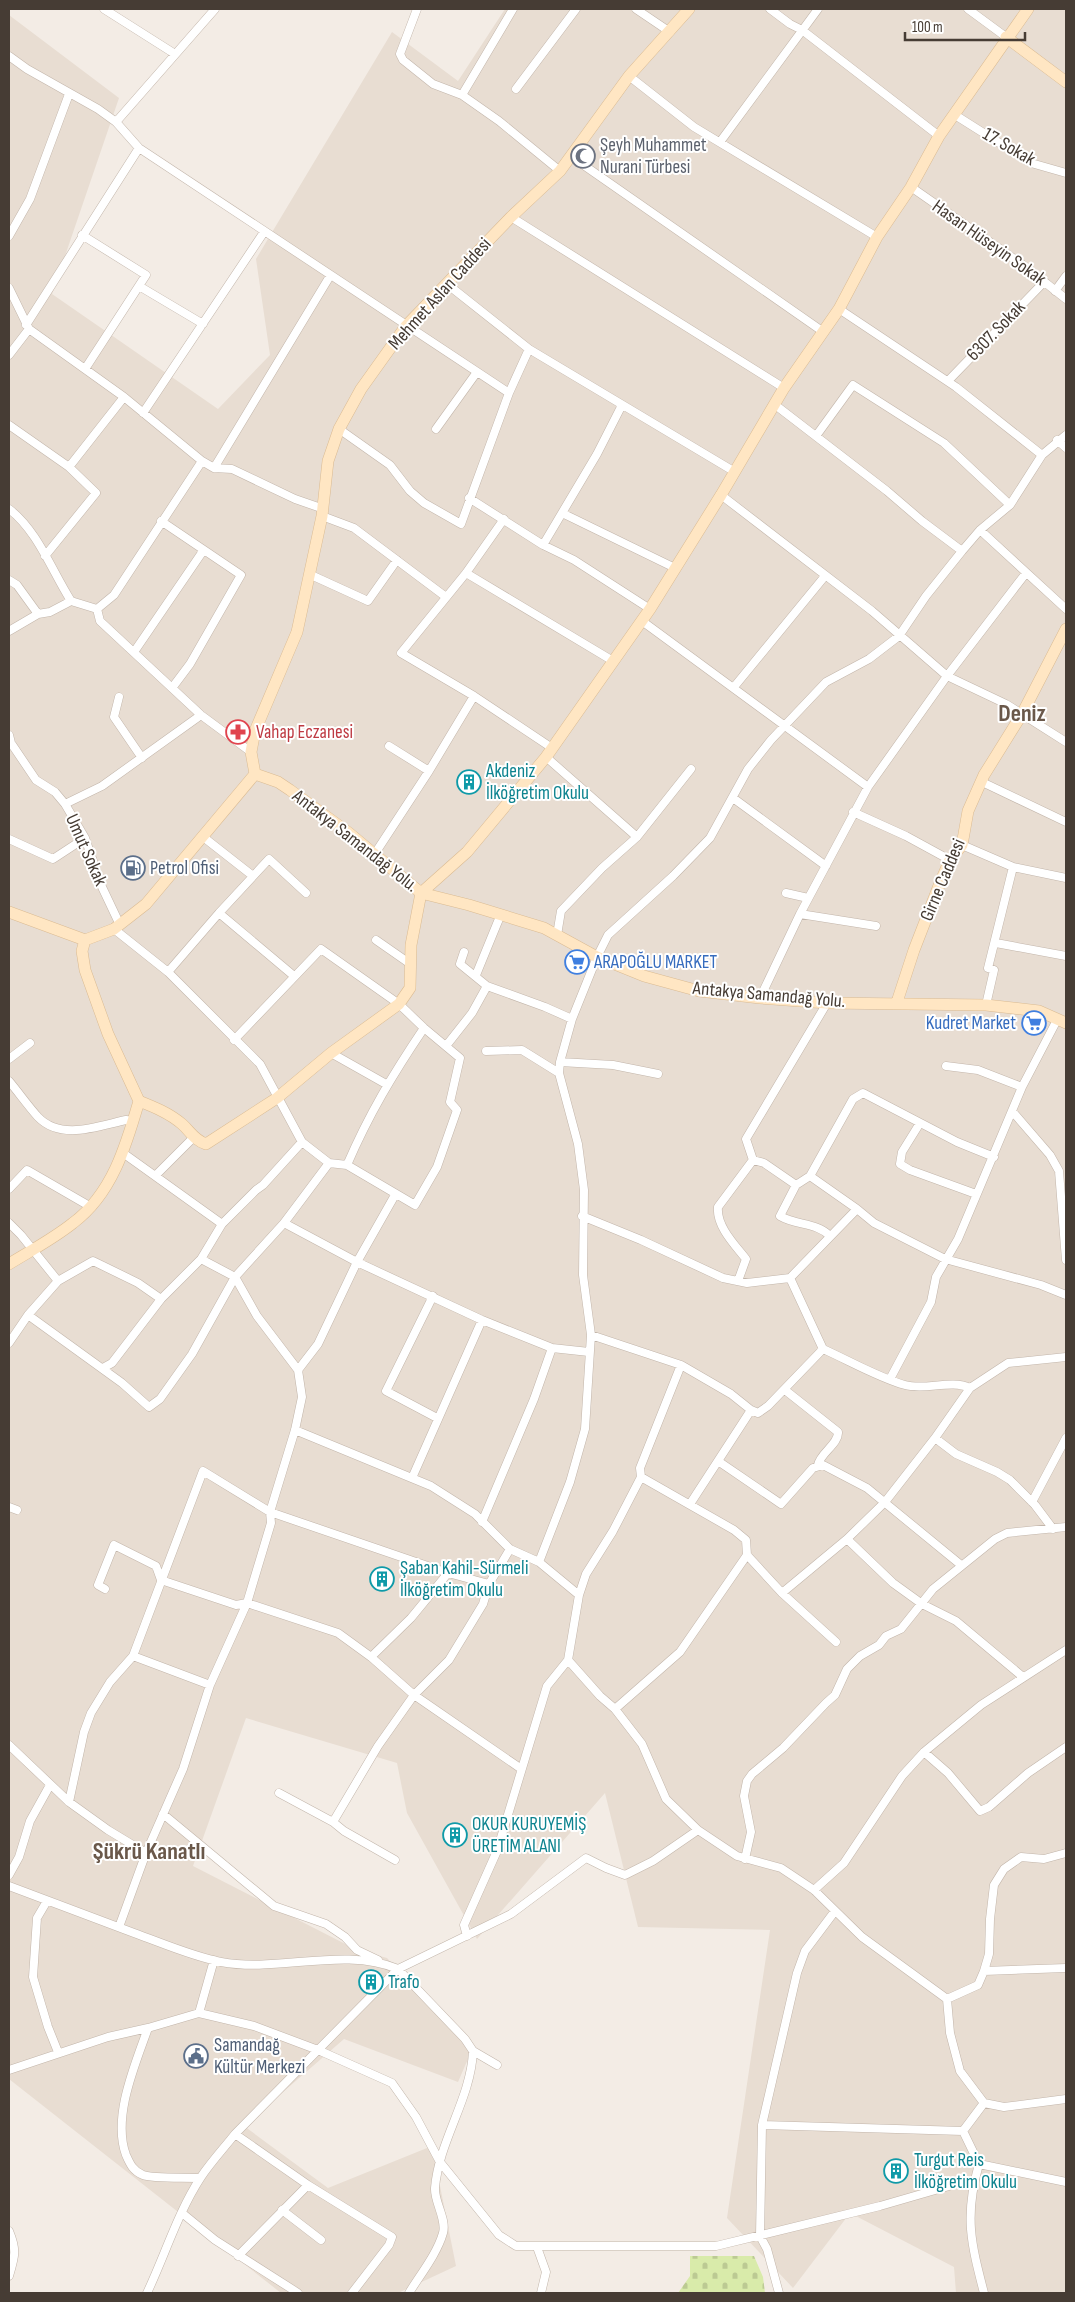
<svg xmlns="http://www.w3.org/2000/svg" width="1075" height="2302" viewBox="0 0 1075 2302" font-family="'Sofia Sans Condensed',sans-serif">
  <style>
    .residential { fill: #e8ddd2 }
    .cemetery { fill: url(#cemetery-stones) }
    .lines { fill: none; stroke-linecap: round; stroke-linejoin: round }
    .street-casing { stroke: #c2b5aa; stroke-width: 9 }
    .secondary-casing { stroke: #dabb93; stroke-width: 12 }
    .street { stroke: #fff; stroke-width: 8 }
    .secondary { stroke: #ffe6c3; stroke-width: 11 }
    .labels { text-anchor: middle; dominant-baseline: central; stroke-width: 4; stroke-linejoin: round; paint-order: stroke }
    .worship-label { font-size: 19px; fill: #5b616d; stroke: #fff; text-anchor: start }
    .street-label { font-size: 19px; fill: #463c34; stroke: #fff }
    .health-label { font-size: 19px; fill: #be3a42; stroke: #fff; text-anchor: start }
    .culture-label { font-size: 19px; fill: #0d838f; stroke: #fff; text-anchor: start }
    .service-label { font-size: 19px; fill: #4e5e75; stroke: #fff; text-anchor: start }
    .shop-label { font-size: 19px; fill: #366cbe; stroke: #fff; text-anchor: start }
    .district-label { font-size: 24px; font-weight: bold; fill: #6a584a; stroke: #fff }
  </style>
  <defs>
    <pattern id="cemetery-stones" width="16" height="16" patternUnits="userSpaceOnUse" patternTransform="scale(1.25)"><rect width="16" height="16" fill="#d9ebaa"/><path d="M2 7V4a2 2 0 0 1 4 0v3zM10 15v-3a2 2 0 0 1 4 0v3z" fill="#bcca93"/></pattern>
  </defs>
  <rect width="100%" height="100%" fill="#f3ece5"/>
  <path class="residential" d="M 505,9 L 1066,9 L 1066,2293 L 956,2293 L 954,2267 L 850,2213 L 793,2288 L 727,2218 L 770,1930 L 638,1927 L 605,1793 L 477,1939 L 407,1813 L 397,1763 L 246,1718 L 193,1866 L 357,1950 L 387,1958 L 471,2052 L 458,2082 L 344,2039 L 244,2126 L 328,2188 L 432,2146 L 456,2266 L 398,2293 L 281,2293 L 9,2079 L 9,15 L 119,98 L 52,294 L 218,409 L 270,355 L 256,259 L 392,32 L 458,81 Z"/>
  <path class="cemetery" d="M 690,2256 L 754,2256 L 763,2277 L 765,2293 L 678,2293 L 690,2276 Z"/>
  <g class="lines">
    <g class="street-casing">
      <path id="street" d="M 104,9 L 175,54
        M 417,9 L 400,54 L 403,60 L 433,84 L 462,95 L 499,121 L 560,171
        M 636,9 L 670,32
        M 770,9 L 790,24 L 802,30 L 939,136
        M 968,9 L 1006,37
        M 9,56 L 27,69 L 98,109 L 116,122 L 139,148 L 509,393
        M 629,76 L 694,127 L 877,237
        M 516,89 L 576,9
        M 462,95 L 513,9
        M 955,115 L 1031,163 L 1066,173
        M 116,122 L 215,9
        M 720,142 L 818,9
        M 572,157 L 822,331
        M 911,187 L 1023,265 L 1066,299
        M 511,217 L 784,388
        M 82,235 L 146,275 L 85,369
        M 9,236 L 30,199 L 69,94
        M 447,284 L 529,349 L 735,472
        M 139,286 L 203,324
        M 9,288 L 29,329 L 124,397 L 202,461 L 214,468 L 232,469 L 295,499 L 321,508
        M 1055,291 L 1066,276
        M 839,309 L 956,387 L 1042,455
        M 26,325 L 139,148
        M 9,355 L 29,329
        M 948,381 L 1044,282
        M 774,404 L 887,491 L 922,521 L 962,551
        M 143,413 L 264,232
        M 9,425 L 69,467 L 96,493 L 45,556
        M 339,429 L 390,465 L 410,491 L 424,503 L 461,524 L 509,393 L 529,349
        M 436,429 L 477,372
        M 816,436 L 853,385 L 944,443 L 1010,505
        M 1057,440 L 1066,448
        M 69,467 L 124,397
        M 214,468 L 330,276
        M 721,495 L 872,611 L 947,676 L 1006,704 L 1066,742
        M 469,498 L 543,545 L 574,560 L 650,609
        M 9,509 C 37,530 52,571 71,601 L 97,609 L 100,621 L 201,715 L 251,752
        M 562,513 L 675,568
        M 322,516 L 354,528 L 446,597
        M 504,519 L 466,573 L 401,653 L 474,696 L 552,748
        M 161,521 L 241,575 L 190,664 L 172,688
        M 980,530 L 1066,609
        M 543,545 L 597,454 L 622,405
        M 466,573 L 613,661
        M 311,575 L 368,601 L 397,560
        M 9,580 L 17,585 L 38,614
        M 97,609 L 114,595 L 202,461
        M 642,621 L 868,787
        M 9,631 L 38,614 L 50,612 L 71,601
        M 134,652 L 203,551
        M 734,687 L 825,576
        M 119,697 L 114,717 L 142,758
        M 9,735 L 11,743 L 36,780 L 55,792 L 65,804 L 85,838 L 102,887 L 120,925
        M 389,746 L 429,771
        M 546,757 L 637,837 L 602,868 L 561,911 L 557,935
        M 982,782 L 1066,822
        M 733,798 L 826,866
        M 65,804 L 102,786 L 201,715
        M 853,812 L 906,836 L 950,860
        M 202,836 L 253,876
        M 637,837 L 691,769
        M 9,839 L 53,859 L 85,838
        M 962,845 L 1013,867 L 1066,878
        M 374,855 L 429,771 L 474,696
        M 786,893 L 808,898
        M 219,913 L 294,976
        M 800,914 L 876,926
        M 114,929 L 168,972 L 260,1064 L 302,1142 L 329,1163 L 347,1165 L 415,1205 L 437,1167 L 457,1110 L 450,1102 L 460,1058 L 424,1028 L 399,1004 L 321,949 L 234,1040
        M 376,940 L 409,963
        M 996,943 L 1066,956
        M 464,952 L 460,964 L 487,986
        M 168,972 L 219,913 L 269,859 L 306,893
        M 476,975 L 501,914
        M 760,998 L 800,914 L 868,787 L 947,676 L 1026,573
        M 986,1005 L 994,970 L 988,968 L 1013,867
        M 446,1046 L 472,1013 L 487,986 L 545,1007 L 572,1019
        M 486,1051 L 522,1050 L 559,1073
        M 331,1053 L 386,1084
        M 9,1059 L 30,1043
        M 560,1062 L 613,1065 L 658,1074
        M 946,1066 L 978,1070 L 1022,1087
        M 9,1081 C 19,1093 28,1106 38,1117 C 61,1141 98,1126 126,1120 L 133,1121
        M 1012,1111 L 1050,1155 L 1059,1171 L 1066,1260
        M 920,1123 L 902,1152 L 900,1164 L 910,1170 L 976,1194
        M 123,1153 L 222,1224
        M 753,1160 L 764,1163 L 796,1185 L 810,1176 L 857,1209
        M 347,1165 C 369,1114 393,1074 424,1028
        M 155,1176 L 194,1137
        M 810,1176 L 853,1099 L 863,1093 L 957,1142 L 994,1157
        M 796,1185 L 780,1216 C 797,1226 816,1222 830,1236
        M 9,1189 L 27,1170 L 91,1207
        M 582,1216 L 641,1240 L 723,1278 L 747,1283 L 790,1278 L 857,1209 L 874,1223 L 945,1259 L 1041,1285 L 1066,1295
        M 9,1223 L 21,1235 L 58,1281
        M 284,1223 L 357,1262 L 482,1320 L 552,1348 L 589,1352
        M 790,1278 L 823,1349
        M 738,1281 L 746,1259 C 735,1245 716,1226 718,1207 L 753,1160 L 746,1139 L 827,1003
        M 433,1296 L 386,1391 L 437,1418
        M 28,1315 L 122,1383 L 149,1407 L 160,1399 L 192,1354 L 235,1277 L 284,1223 L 329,1163
        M 591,1335 L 681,1365 L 731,1394 L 751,1410
        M 9,1343 L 28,1315 L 58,1281 L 93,1261 L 138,1283 L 161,1299 L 201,1259 L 222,1224 L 256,1190 L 263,1185 L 302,1142
        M 103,1368 L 112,1363 L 161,1299
        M 298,1370 L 318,1344 L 357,1262 L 395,1195
        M 890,1379 L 931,1302 L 936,1277 L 958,1239 L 1022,1087 L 1057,1020
        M 785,1390 L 838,1432 C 839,1444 820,1453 818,1465
        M 295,1430 L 431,1486 L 475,1514 L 510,1549 L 539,1562 L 579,1595
        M 935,1438 L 956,1454 L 997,1472 L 1010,1480 L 1035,1505 L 1053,1529
        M 718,1461 L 781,1504 L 813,1468 L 823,1465 L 867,1488 L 961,1565
        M 641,1477 L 734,1530 L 746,1540 L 747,1555 L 782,1593 L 836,1642
        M 412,1478 L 482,1320
        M 1032,1502 L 1066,1438
        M 690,1504 L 751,1410 L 758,1413 L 768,1406 L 823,1349 C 848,1360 879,1378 905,1385 C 925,1391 951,1379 970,1388
        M 9,1507 L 17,1510
        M 482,1522 L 534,1399 L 552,1348
        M 847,1539 L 893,1583 L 922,1604 L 956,1621 L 1023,1677
        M 539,1562 L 570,1482 L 585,1429 L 591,1335 L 583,1275 L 584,1190 L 578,1144 L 559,1073 L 560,1062 L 572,1019 L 597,957 L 608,935 L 673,876 L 710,838 L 748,769 L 771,740 L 826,682 L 869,659 L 899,636 L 926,596 L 962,551 L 980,530 L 1010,505 L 1042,455 L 1066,435
        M 448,1573 L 411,1618 L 371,1657 L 414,1695 L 520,1768
        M 161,1580 L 236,1605 L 247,1603 L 338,1633 L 371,1657
        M 105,1589 L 98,1585 L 114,1545 L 156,1566 L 161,1580
        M 782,1593 L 847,1539 L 885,1502 L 935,1438 L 970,1388 L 1008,1363 L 1066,1357
        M 133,1656 L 210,1685
        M 568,1660 L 600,1696 L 615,1709 L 642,1744 L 666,1799 L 698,1830 L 737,1856 L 781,1868 L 814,1890 L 862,1937 L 947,1999
        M 615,1709 L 680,1652 L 747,1555
        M 9,1745 L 69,1802 L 108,1830 L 146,1853
        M 924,1752 L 948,1773 L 980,1811 L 989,1807 L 1028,1773 L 1066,1747
        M 279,1793 L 333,1822
        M 69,1802 L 84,1732 L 91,1713 L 110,1682 L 133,1656 L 203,1471 L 270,1512 L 448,1573 L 489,1584
        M 163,1814 L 274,1906 L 326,1924 L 345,1937 L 357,1950 L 378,1960
        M 745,1859 L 751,1832 L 744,1796 L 747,1781 L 752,1774 L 783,1748 L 826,1703 L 835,1695 L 847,1669 L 860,1656 L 879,1645 L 886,1636 L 901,1629 L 933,1589 L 995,1539 L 1007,1533 L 1066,1527
        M 395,1860 L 344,1831 L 333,1822 L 378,1746 L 414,1695 L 449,1660 L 483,1604 L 489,1584 L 510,1549
        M 9,1875 L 19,1857 L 30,1821 L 50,1785
        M 9,1886 C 50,1901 92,1917 134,1933 C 162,1943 191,1956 221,1962 C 279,1973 343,1946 398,1969 L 511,1914 L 586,1858 L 606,1868 L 625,1875 L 653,1861 L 698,1830
        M 814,1890 L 844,1863 L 902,1776 L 924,1752 L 981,1705 L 1066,1650
        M 47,1901 L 37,1918 L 33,1977 L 48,2027 L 58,2052
        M 119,1927 L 146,1853 L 183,1769 L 210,1685 L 247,1603 L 271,1523 L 270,1512 L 295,1430 L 302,1397 L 298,1370 L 257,1316 L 235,1277 L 201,1259
        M 467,1936 L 464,1925 L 497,1851 L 547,1686 L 568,1660 L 579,1595 L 586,1574 L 613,1531 L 641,1477 L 640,1468 L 681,1365
        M 984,1971 L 1066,1968
        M 199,2013 L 214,1960
        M 148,2028 C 135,2065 112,2117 126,2155 C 130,2164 133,2171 143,2175 C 153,2179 187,2177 200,2178
        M 473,2051 L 497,2065
        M 9,2070 L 108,2037 L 148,2028 L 199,2013 L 254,2026 L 318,2050 L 392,2083 L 416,2117 L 440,2162 L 499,2235 L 516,2246 L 716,2246 L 880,2206 L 956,2184 L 974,2186
        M 984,2103 L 960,2071 L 950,2033 L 947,1999 L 978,1985 L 984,1971 L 989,1954 L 990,1919 L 994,1885 L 1004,1869 L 1021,1857 L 1044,1859 L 1066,1853
        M 762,2125 L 963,2131
        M 235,2134 L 308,2185 L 392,2237 L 389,2245 L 352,2293
        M 979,2164 L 1066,2182
        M 282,2210 L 321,2240
        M 182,2213 L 215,2240 L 298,2293
        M 9,2231 C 17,2250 15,2256 9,2276
        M 537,2247 L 546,2272 L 541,2293
        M 238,2256 L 308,2185
        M 147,2293 C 165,2255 178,2212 201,2177 C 211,2162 224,2148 235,2134 L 398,1969 L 465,2039 L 473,2051 C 471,2099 439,2140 435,2188 C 434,2202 447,2219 443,2233 C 437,2254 420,2275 409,2293
        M 779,2293 L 767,2249 L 760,2236 L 762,2125 L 797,1973 L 805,1951 L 835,1911
        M 984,2293 C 971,2243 964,2216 979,2164 L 963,2131 L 984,2103 L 1004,2107 L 1066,2099"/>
    </g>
    <g class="secondary-casing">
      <path id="secondary" d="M 1006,37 L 1066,82
        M 255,774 L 251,752 L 255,731 L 297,632 L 322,516 L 328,461 L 339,429 L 361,389 L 406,326 L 511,217 L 560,171 L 629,76 L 689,9
        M 255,774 L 278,782 L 290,790 L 349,833 L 421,893 L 469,905 L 544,928 L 597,957 L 644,976 L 699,991 L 760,998 L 827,1003 L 986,1005 L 1039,1011 L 1066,1023
        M 9,912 L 85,940 L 114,929 L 146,904 L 255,774
        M 897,1002 L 914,950 L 940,883 L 950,860 L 962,845 L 968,811 L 984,775 L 1022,714 L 1066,629
        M 139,1101 C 154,1107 169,1113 182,1124 C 190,1131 194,1140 206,1144 L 277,1098 L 331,1053 L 399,1004 L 410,988 L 411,945 L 421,893 L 467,852 L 546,757 L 650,609 L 721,495 L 784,388 L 839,309 L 877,237 L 911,187 L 939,136 L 1028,9
        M 9,1264 C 30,1251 53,1239 73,1223 C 112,1194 126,1146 139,1101 L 108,1034 L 85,970 L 82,951 L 85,940"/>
    </g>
    <use href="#street" class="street"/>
    <use href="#secondary" class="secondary"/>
  </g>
  <defs>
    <g id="mosque-ring" transform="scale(1.25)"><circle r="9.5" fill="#fff" stroke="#6b7280" stroke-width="1.5"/><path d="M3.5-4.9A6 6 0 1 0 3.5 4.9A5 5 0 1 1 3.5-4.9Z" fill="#6b7280"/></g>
    <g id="pharmacy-ring" transform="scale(1.25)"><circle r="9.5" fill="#fff" stroke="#e0444e" stroke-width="1.5"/><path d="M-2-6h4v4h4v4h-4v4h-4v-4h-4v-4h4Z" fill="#e0444e"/></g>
    <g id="building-ring" transform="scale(1.25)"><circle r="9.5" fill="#fff" stroke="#0f9aa8" stroke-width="1.5"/><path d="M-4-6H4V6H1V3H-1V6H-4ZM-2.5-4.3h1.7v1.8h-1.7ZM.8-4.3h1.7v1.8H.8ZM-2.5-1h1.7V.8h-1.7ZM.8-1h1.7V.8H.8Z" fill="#0f9aa8"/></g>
    <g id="fuel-ring" transform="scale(1.25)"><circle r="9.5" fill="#fff" stroke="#5c6f8a" stroke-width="1.5"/><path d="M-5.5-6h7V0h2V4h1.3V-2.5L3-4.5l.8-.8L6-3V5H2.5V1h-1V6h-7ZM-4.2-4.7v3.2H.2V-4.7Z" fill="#5c6f8a"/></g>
    <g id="supermarket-ring" transform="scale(1.25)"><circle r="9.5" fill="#fff" stroke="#3f7fe0" stroke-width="1.5"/><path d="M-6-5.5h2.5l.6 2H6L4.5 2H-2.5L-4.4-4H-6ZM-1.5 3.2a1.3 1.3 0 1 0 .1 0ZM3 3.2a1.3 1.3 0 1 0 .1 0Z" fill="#3f7fe0"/></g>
    <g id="civic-ring" transform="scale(1.25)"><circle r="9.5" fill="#fff" stroke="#5c6f8a" stroke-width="1.5"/><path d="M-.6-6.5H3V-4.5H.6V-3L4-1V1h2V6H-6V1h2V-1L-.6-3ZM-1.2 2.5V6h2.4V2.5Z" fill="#5c6f8a"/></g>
  </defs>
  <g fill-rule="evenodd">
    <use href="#mosque-ring" x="583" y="156"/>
    <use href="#pharmacy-ring" x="238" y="732"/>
    <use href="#building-ring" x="469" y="782"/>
    <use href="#fuel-ring" x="133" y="868"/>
    <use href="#supermarket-ring" x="577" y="962"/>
    <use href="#supermarket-ring" x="1034" y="1023"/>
    <use href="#building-ring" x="382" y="1579"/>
    <use href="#building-ring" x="455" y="1835"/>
    <use href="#building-ring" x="371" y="1982"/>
    <use href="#civic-ring" x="196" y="2056"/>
    <use href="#building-ring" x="896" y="2171"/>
  </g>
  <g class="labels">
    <g class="worship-label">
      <text x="600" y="145">Şeyh Muhammet<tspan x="600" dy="22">Nurani Türbesi</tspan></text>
    </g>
    <g class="street-label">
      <text transform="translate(1009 147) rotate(30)">17. Sokak</text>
      <text transform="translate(989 243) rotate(35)">Hasan Hüseyin Sokak</text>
      <text transform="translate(440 294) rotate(-48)">Mehmet Aslan Caddesi</text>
      <text transform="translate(996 331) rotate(-46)">6307. Sokak</text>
      <text transform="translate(355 841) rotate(38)">Antakya Samandağ Yolu.</text>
      <text transform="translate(86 850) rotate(66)">Umut Sokak</text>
      <text transform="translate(943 880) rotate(-67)">Girne Caddesi</text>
      <text transform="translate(769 995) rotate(5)">Antakya Samandağ Yolu.</text>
    </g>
    <g class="health-label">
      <text x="256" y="732">Vahap Eczanesi</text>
    </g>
    <g class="culture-label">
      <text x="486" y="771">Akdeniz<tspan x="486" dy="22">İlköğretim Okulu</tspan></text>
      <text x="400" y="1568">Şaban Kahil-Sürmeli<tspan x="400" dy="22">İlköğretim Okulu</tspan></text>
      <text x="472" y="1824">OKUR KURUYEMİŞ<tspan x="472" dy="22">ÜRETİM ALANI</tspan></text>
      <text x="388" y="1982">Trafo</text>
      <text x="914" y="2160">Turgut Reis<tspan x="914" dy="22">İlköğretim Okulu</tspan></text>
    </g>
    <g class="service-label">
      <text x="150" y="868">Petrol Ofisi</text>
      <text x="214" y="2045">Samandağ<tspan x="214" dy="22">Kültür Merkezi</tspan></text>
    </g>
    <g class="shop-label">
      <text x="594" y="962">ARAPOĞLU MARKET</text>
      <text x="1016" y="1023" text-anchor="end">Kudret Market</text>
    </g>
    <g class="district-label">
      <text x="1022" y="713">Deniz</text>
      <text x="149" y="1851">Şükrü Kanatlı</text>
    </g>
  </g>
  <rect width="1075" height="2302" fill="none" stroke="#463c34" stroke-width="20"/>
  <path d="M905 32v8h120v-8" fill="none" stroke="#463c34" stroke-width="2.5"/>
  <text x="912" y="32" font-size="15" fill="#463c34" stroke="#ffffff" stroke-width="4" paint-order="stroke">100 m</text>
</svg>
